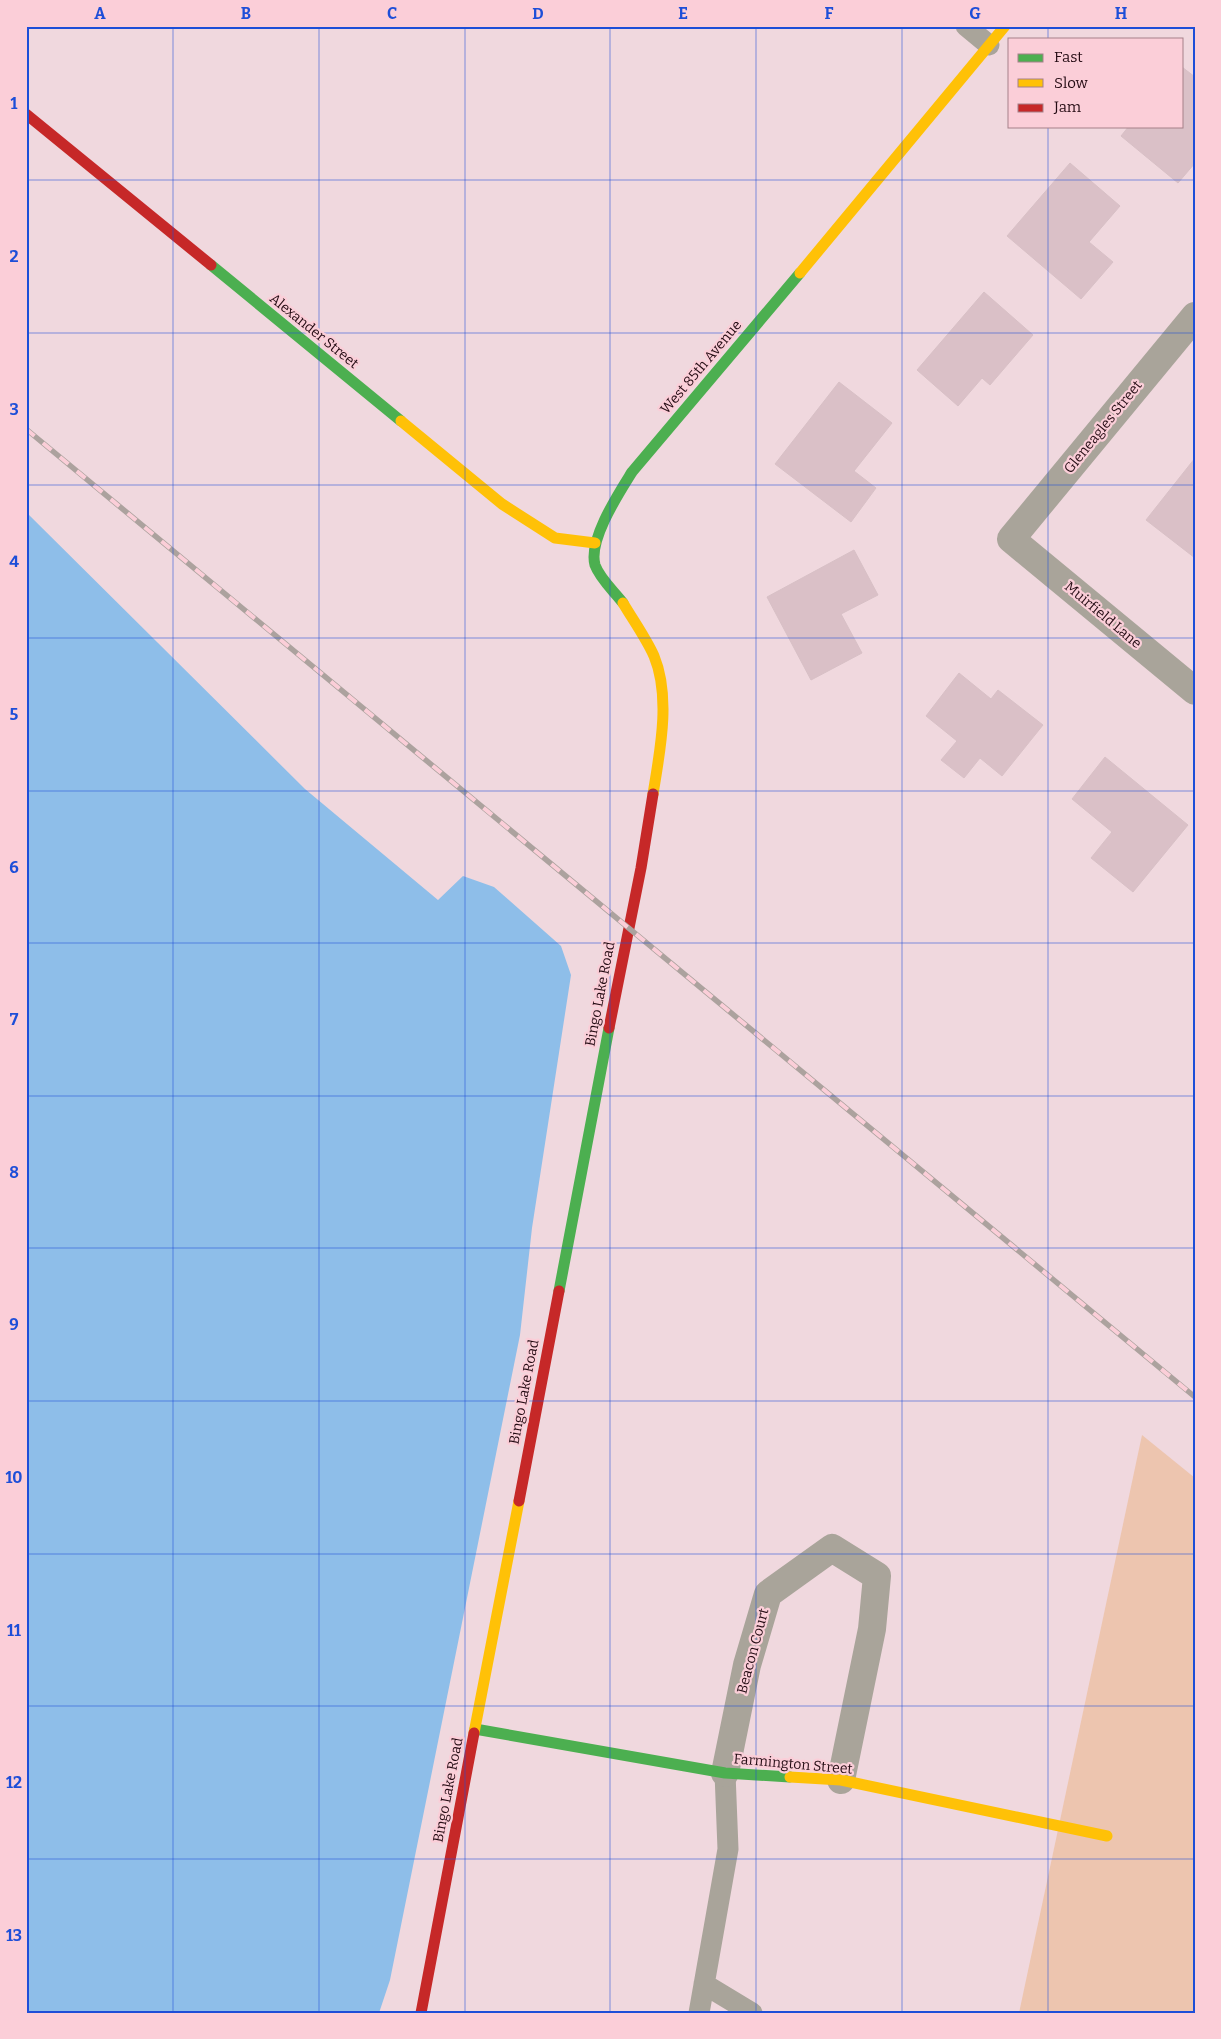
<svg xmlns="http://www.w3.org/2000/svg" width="1221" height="2039" viewBox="0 0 1221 2039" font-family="Bitter,serif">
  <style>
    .green { fill: #edc5af }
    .water { fill: #8ebee9 }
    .building { fill: #dac0c7; stroke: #d8c0c6 }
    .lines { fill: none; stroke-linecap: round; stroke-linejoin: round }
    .lane { stroke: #a9a49a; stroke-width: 21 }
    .street { stroke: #a9a49a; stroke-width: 28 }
    .fast { stroke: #4caf50; stroke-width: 11 }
    .slow { stroke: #ffc107; stroke-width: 11 }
    .jam { stroke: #c62828; stroke-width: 11 }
    .rail-casing { stroke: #aca29e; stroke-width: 5.5 }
    .rail { stroke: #fbced8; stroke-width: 4; stroke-dasharray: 11; stroke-linecap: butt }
    .grid { fill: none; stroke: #1d4ed8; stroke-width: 1; stroke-opacity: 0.55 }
    .labels { text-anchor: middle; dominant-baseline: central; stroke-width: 4.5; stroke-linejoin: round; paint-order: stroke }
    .street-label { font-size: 14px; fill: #240b13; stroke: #fbced8 }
    .neatline { fill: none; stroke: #1d4ed8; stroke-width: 2 }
    .grid-label { font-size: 16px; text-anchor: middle; font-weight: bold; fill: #1d4ed8 }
  </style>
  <rect width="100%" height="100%" fill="#f0d8de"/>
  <path class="green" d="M 1142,1435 L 1195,1478 L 1195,2013 L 1019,2013 Z"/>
  <path class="water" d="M 26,512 L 305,789 L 438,900 L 463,876 L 494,887 L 561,946 L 571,975 L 532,1228 L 520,1335 L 390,1980 L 379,2013 L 26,2013 Z"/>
  <path class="building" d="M 1182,67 L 1195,77 L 1195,163 L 1178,183 L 1121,136 L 1129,126 L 1182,126 Z
    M 1070,163 L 1120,206 L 1089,242 L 1113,262 L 1081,299 L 1007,236 Z
    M 984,292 L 1033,335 L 990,385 L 982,378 L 958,406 L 917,370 Z
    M 839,382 L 892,423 L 854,471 L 876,488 L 851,522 L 775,464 Z
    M 1195,458 L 1195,558 L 1146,520 Z
    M 854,550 L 878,595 L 841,614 L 862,653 L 811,680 L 767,597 Z
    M 959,673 L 991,699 L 998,690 L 1043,725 L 1002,776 L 980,758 L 964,778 L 941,760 L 957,741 L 926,716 Z
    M 1105,757 L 1188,825 L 1133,892 L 1091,858 L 1112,832 L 1072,799 Z"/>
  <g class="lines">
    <path class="lane" d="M 966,26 L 989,45
      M 704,1984 L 752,2013
      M 699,2013 L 728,1849 L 725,1773"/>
    <path class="street" d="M 1195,316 L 1011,539 L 1195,691
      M 725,1773 L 747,1665 L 768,1594 L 832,1548 L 877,1576 L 872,1629 L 841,1780"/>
    <path class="fast" d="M 211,265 L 401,421
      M 623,603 C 614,591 600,579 595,565 C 588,540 619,493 632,472 L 800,273
      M 559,1291 L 609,1028
      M 475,1729 L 725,1773 L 790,1777"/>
    <path class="slow" d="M 800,273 L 1005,26
      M 401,421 L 502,504 L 555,538 L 595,543
      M 623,603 C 633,620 646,638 654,656 C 671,697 660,751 653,794
      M 474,1733 L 519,1501
      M 790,1777 L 841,1780 L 1107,1836"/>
    <path class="jam" d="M 26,114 L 211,265
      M 609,1028 L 641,868 L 653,794
      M 519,1501 L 559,1291
      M 421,2013 L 474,1733"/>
    <g class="rail-casing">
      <path id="rail" d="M 26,429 L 1195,1397"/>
    </g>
    <use href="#rail" class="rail"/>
  </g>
  <path class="grid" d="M 173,26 L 173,2013M 319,26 L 319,2013M 465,26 L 465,2013M 610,26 L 610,2013M 756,26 L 756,2013M 902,26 L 902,2013M 1048,26 L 1048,39M 1048,126 L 1048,2013M 26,180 L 1195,180M 26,333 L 1195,333M 26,485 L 1195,485M 26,638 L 1195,638M 26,791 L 1195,791M 26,943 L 1195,943M 26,1096 L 1195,1096M 26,1248 L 1195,1248M 26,1401 L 1195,1401M 26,1554 L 1195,1554M 26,1706 L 1195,1706M 26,1859 L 1195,1859"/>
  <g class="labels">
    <g class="street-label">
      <text transform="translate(314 331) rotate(39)">Alexander Street</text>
      <text transform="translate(701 367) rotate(-50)">West 85th Avenue</text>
      <text transform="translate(1103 427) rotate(-51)">Gleneagles Street</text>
      <text transform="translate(1103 615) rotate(40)">Muirfield Lane</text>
      <text transform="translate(600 994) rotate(-79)">Bingo Lake Road</text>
      <text transform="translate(524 1392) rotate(-79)">Bingo Lake Road</text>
      <text transform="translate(753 1651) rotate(-75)">Beacon Court</text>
      <text transform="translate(793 1764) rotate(5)">Farmington Street</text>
      <text transform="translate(448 1790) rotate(-79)">Bingo Lake Road</text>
    </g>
  </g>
  <rect width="1221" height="2039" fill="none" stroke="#fbced8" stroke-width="55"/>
  <rect x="1008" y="38" width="175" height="90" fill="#fbced8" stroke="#a58089"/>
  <rect x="1018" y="54" width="25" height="8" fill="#4caf50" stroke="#a58089"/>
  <text x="1054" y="62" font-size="15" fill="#240b13">Fast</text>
  <rect x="1018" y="79" width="25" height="8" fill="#ffc107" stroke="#a58089"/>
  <text x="1054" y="88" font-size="15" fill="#240b13">Slow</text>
  <rect x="1018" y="104" width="25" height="8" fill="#c62828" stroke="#a58089"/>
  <text x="1054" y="112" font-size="15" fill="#240b13">Jam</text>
  <rect x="28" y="28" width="1166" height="1984" class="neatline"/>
  <g class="grid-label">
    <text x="100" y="19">A</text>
    <text x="246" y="19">B</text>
    <text x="392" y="19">C</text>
    <text x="538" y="19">D</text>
    <text x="683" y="19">E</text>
    <text x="829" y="19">F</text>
    <text x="975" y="19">G</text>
    <text x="1121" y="19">H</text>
    <text x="14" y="109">1</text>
    <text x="14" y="262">2</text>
    <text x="14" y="415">3</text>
    <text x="14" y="567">4</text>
    <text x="14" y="720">5</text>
    <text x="14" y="873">6</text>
    <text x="14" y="1025">7</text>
    <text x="14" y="1178">8</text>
    <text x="14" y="1330">9</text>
    <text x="14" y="1483">10</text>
    <text x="14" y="1636">11</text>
    <text x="14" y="1788">12</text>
    <text x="14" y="1941">13</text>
  </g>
</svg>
